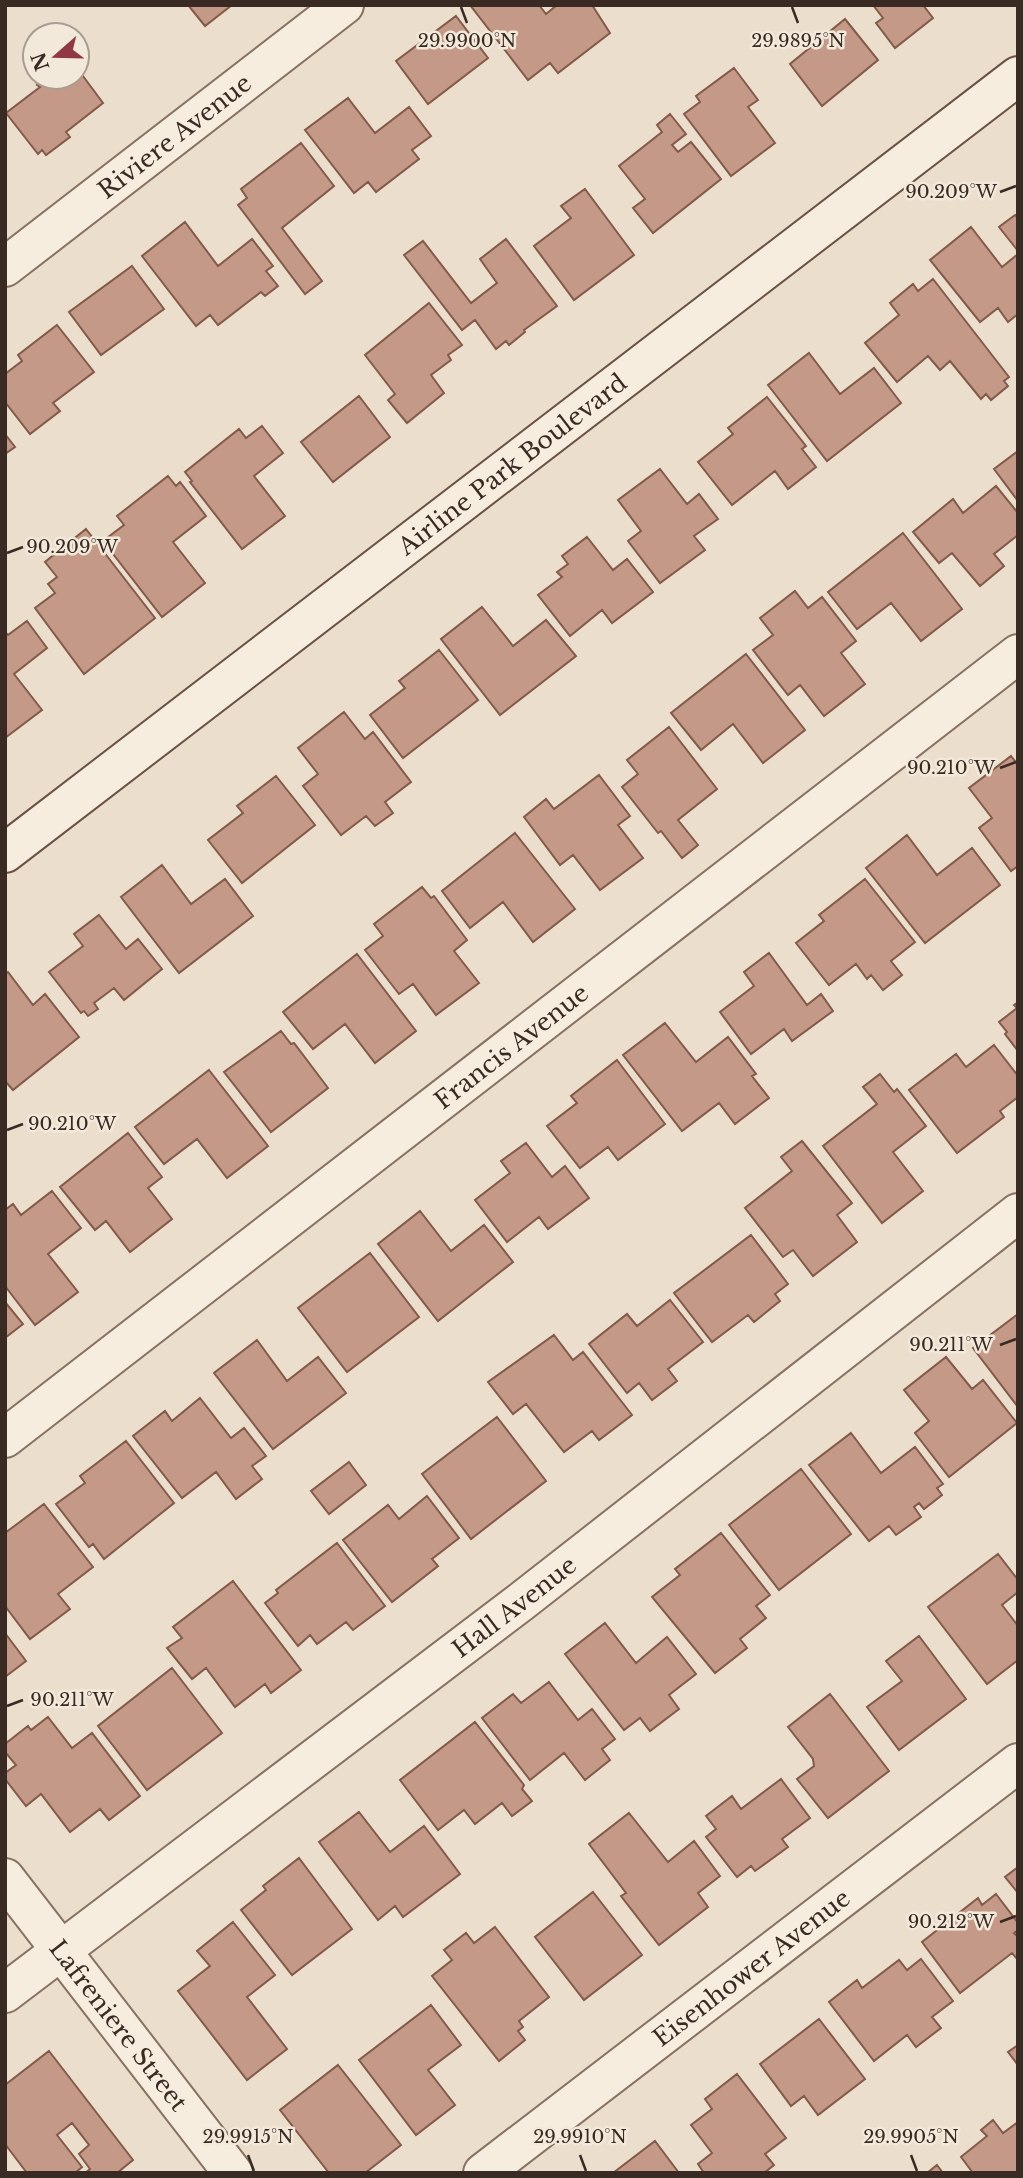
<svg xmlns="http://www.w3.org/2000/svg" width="1023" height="2178" viewBox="0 0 1023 2178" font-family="'Libre Baskerville',serif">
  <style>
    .building { fill: #c59987; stroke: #835a4a; stroke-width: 2 }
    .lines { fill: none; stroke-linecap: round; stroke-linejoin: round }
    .street-casing { stroke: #877162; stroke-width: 42 }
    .secondary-casing { stroke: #695245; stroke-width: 42 }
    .street { stroke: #f6eddf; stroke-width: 38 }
    .secondary { stroke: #f6eddf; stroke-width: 38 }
    .ticks { fill: none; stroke: #392b23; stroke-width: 2.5 }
    .labels { text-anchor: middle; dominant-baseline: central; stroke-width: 5; stroke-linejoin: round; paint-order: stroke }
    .street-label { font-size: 24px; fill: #392b23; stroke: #f3e9db }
    .ticks-label { font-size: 18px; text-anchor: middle; fill: #392b23; stroke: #f3e9db; stroke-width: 5; stroke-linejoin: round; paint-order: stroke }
  </style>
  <rect width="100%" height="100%" fill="#ebdecd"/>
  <path class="building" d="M 188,5 L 232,5 L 205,26 Z
    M 470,5 L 539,5 L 546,14 L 557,5 L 592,5 L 610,33 L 558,73 L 550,63 L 528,80 Z
    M 873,5 L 923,5 L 933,18 L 895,48 L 876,23 L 883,18 Z
    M 456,16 L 488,58 L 428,104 L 396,61 Z
    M 845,19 L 878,60 L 822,106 L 790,64 Z
    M 77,68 L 103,103 L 66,132 L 70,137 L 46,155 L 42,150 L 38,154 L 6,113 L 40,87 L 37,85 L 47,77 L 77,77 Z
    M 734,68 L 758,100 L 748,107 L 775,143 L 731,176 L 684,114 L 700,102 L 696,96 Z
    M 348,98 L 375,133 L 409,107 L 431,136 L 412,150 L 419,159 L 376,192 L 368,182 L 354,193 L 305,130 Z
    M 670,114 L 686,134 L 672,145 L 678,152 L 691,142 L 721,179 L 653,233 L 633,208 L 645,199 L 619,166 L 662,132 L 657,125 Z
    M 301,143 L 334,186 L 282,228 L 322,281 L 305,294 L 238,205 L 247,198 L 241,189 Z
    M 585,189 L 634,255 L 574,300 L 534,246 L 571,218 L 561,206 Z
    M 1015,215 L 1018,218 L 1018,251 L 999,227 Z
    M 185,222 L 218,266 L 252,239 L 273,266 L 266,271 L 278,286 L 265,296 L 261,292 L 218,325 L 210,315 L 196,326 L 142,256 Z
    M 971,227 L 1002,267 L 1018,254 L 1018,314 L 1008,322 L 998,308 L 980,322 L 930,260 Z
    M 506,239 L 557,306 L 524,330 L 525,332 L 509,345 L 506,341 L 496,349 L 475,320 L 462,330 L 404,255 L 423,241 L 471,303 L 497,283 L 480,259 Z
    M 132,266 L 164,309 L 101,355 L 69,312 Z
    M 933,279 L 1009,377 L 1004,381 L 1008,386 L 991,400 L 986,394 L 981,399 L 950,361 L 940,370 L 928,356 L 897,382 L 865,343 L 899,315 L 890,303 L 913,284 L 918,291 Z
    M 429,303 L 462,345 L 448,355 L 451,360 L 431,375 L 444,393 L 407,423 L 388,400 L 395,394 L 365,355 Z
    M 57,325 L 94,372 L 53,403 L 60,411 L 30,434 L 5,402 L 5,374 L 22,361 L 18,355 Z
    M 809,353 L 840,394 L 874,368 L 901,403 L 827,461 L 768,385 Z
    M 359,396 L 390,437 L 333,482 L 301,442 Z
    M 767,397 L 806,446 L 802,449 L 816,467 L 788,489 L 775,471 L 732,505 L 698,462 L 733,434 L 728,428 Z
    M 262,426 L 283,453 L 254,476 L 285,516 L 242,549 L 190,482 L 192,481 L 185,472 L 239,429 L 246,438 Z
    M 5,434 L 15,447 L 5,454 Z
    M 1018,451 L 1018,501 L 994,469 Z
    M 660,469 L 687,504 L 699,494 L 718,519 L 694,536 L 705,550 L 660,583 L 628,541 L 641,531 L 618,500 Z
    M 168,476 L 176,486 L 180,482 L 206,516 L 173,542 L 205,583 L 162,617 L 103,541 L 124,525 L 117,516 Z
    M 996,486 L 1018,513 L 1018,535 L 994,554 L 1004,566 L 980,586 L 952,553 L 939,563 L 913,532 L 953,499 L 963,513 Z
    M 86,529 L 155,618 L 84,674 L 35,608 L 55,593 L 48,584 L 57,577 L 45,562 Z
    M 903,533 L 962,609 L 921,641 L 891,603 L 857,629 L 828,592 Z
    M 587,537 L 613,570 L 627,559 L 653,592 L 612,623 L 602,610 L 570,636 L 538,595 L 562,577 L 557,572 L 568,564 L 562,556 Z
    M 795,591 L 808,608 L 822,597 L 856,641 L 841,653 L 865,684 L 824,716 L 800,685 L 788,695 L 753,650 L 773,635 L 760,618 Z
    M 482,607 L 513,646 L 546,620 L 576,656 L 500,715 L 441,639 Z
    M 27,621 L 47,648 L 14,674 L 42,710 L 5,738 L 5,632 L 8,635 Z
    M 439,650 L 478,700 L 403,758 L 370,715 L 405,688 L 399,681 Z
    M 746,654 L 805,730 L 763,763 L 733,724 L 701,750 L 671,713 Z
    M 344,712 L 365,739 L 373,732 L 411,782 L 385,802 L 393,813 L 375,826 L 366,816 L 341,835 L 303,786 L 318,774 L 298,748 Z
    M 669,727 L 717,789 L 678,820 L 698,845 L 682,858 L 661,831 L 658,833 L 622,787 L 638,774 L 627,760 Z
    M 1011,756 L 1018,765 L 1018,866 L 1011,871 L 979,828 L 992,818 L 969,788 Z
    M 599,775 L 630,816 L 618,825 L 643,858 L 600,890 L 573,855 L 560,865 L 524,817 L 546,799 L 554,809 Z
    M 276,776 L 315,825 L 242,883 L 208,840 L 243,813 L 237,806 Z
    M 515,833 L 575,909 L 533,942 L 503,902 L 470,928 L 442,891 Z
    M 907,835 L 937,875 L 972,848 L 1000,885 L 925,943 L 866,868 Z
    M 162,865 L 191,904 L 225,879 L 253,916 L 179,973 L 121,897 Z
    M 865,879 L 915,942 L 891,961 L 902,975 L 883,990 L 871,975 L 867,979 L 856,964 L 829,985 L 796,943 L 824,921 L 819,915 Z
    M 422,887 L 431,898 L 434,896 L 467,940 L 454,951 L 479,983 L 436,1015 L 413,984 L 399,994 L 365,950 L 383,936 L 374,924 Z
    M 99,915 L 126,949 L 138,939 L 162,969 L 124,1000 L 114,988 L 94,1003 L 98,1009 L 88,1016 L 84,1011 L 81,1013 L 49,972 L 83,946 L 74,934 Z
    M 769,953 L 807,1005 L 821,994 L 833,1011 L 792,1041 L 784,1029 L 751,1054 L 720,1012 L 754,986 L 744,972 Z
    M 357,954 L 416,1031 L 375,1063 L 345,1024 L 313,1049 L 283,1012 Z
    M 8,972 L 33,1005 L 45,994 L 79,1037 L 13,1090 L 5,1081 L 5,974 Z
    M 1018,1002 L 1018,1051 L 1005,1034 L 1007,1032 L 999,1022 L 1017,1008 L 1014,1005 Z
    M 665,1023 L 696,1062 L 728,1037 L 756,1074 L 752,1076 L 769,1098 L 735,1124 L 719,1103 L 682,1131 L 623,1055 Z
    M 281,1031 L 291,1044 L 294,1043 L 328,1088 L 271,1132 L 224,1072 Z
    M 994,1045 L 1018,1076 L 1018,1097 L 1000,1111 L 1004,1117 L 957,1153 L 909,1090 L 956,1054 L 966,1067 Z
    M 617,1060 L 665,1124 L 618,1160 L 608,1147 L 580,1168 L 547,1126 L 577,1103 L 571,1096 Z
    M 209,1070 L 268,1146 L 227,1178 L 197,1139 L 164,1164 L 135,1127 Z
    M 880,1074 L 894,1092 L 897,1089 L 926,1126 L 893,1152 L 923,1191 L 882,1223 L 823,1146 L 877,1104 L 863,1087 Z
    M 128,1133 L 162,1177 L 148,1188 L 172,1219 L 130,1252 L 106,1221 L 95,1230 L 60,1187 Z
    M 802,1141 L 852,1203 L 837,1215 L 857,1242 L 813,1276 L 793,1250 L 783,1257 L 745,1208 L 792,1171 L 781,1157 Z
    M 526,1143 L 552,1177 L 565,1166 L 589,1198 L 548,1229 L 539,1217 L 507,1242 L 475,1200 L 510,1173 L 501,1161 Z
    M 52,1191 L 81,1228 L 48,1254 L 78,1292 L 35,1325 L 5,1286 L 5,1210 L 13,1204 L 21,1215 Z
    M 420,1211 L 451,1251 L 484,1225 L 513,1262 L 438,1321 L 378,1244 Z
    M 751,1235 L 788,1284 L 775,1294 L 780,1301 L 754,1322 L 748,1315 L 712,1342 L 674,1293 Z
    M 370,1253 L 419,1317 L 347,1372 L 298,1308 Z
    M 670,1300 L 703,1342 L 668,1369 L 677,1381 L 652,1400 L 639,1383 L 627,1393 L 589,1344 L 627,1314 L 637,1326 Z
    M 5,1302 L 23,1324 L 5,1338 Z
    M 1018,1314 L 1018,1407 L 973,1348 Z
    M 554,1335 L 573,1360 L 583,1352 L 632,1415 L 599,1440 L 592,1431 L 564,1452 L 526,1404 L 513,1414 L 488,1382 Z
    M 257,1340 L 287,1381 L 318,1357 L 346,1393 L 273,1449 L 214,1373 Z
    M 946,1357 L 972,1389 L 983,1380 L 1017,1423 L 949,1477 L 915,1433 L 929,1421 L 904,1390 Z
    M 200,1398 L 231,1438 L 244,1428 L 266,1456 L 252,1466 L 262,1479 L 236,1499 L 216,1472 L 182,1498 L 133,1436 L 165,1411 L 172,1421 Z
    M 497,1417 L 546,1481 L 471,1539 L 422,1474 Z
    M 851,1433 L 881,1473 L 915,1447 L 943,1484 L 937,1488 L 942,1495 L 924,1509 L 919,1503 L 914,1507 L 921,1517 L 896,1535 L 889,1526 L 869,1541 L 809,1465 Z
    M 126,1441 L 174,1503 L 104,1559 L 93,1544 L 89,1547 L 56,1504 L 85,1483 L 80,1476 Z
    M 349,1462 L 366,1485 L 329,1514 L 311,1491 Z
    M 801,1469 L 851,1534 L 779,1590 L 729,1525 Z
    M 427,1496 L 459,1538 L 432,1559 L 438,1566 L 392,1602 L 343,1540 L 388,1505 L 399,1519 Z
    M 44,1504 L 93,1567 L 58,1594 L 70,1609 L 30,1639 L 5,1606 L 5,1533 Z
    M 721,1533 L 770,1595 L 756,1606 L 766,1618 L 740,1639 L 747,1648 L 715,1673 L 652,1597 L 680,1575 L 675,1569 Z
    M 337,1543 L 385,1606 L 353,1630 L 346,1622 L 317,1644 L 310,1635 L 298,1646 L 265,1603 L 278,1593 L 276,1590 Z
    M 998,1554 L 1018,1580 L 1018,1592 L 1002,1605 L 1018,1626 L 1018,1660 L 987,1684 L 928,1607 Z
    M 233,1581 L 301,1670 L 271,1693 L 265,1684 L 235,1707 L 206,1668 L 192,1679 L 167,1648 L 182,1638 L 173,1627 Z
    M 605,1623 L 636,1663 L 667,1637 L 696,1674 L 669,1695 L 679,1709 L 650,1731 L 640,1718 L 624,1730 L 565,1654 Z
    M 5,1633 L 26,1661 L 5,1677 Z
    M 919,1636 L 966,1699 L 899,1750 L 867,1707 L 902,1681 L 886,1661 Z
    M 172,1668 L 222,1733 L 147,1790 L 98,1726 Z
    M 549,1682 L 578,1720 L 592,1709 L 615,1739 L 602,1749 L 610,1760 L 585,1780 L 564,1753 L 530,1780 L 482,1718 L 513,1694 L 521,1703 Z
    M 830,1694 L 889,1771 L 828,1818 L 797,1779 L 814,1766 L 813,1759 L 788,1727 Z
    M 48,1717 L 72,1748 L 92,1733 L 140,1796 L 109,1820 L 100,1809 L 70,1832 L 41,1794 L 26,1806 L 5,1779 L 5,1773 L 16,1765 L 5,1752 L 5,1744 L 28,1726 L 31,1730 Z
    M 475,1722 L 524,1785 L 522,1789 L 532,1801 L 512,1816 L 502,1803 L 475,1824 L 464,1810 L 438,1830 L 400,1780 Z
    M 781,1779 L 810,1818 L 782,1839 L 788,1847 L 755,1871 L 751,1866 L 737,1877 L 706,1837 L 716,1829 L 706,1816 L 732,1796 L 741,1809 Z
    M 359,1812 L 390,1852 L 424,1826 L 460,1874 L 403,1917 L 395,1906 L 378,1920 L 319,1842 Z
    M 629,1813 L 668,1862 L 694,1841 L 720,1876 L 698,1893 L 708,1907 L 659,1945 L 621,1896 L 626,1893 L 589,1844 Z
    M 299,1858 L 352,1929 L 292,1975 L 241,1910 L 266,1890 L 263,1886 Z
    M 1018,1867 L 1018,1893 L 1005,1877 Z
    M 593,1892 L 642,1955 L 584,2000 L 535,1937 Z
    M 996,1894 L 1018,1923 L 1018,1930 L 1014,1933 L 1018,1937 L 1018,1960 L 1012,1953 L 960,1993 L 922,1942 L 978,1898 L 982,1905 Z
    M 233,1922 L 275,1975 L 247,1997 L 287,2049 L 247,2080 L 178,1991 L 210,1966 L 197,1951 Z
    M 495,1927 L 549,1997 L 519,2021 L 523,2027 L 518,2031 L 525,2040 L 499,2061 L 432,1976 L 452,1960 L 444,1950 L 466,1933 L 474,1943 Z
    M 921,1959 L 953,2001 L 932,2017 L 941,2028 L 916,2047 L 907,2035 L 874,2061 L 829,2002 L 857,1980 L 862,1988 L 899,1960 L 907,1970 Z
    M 431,2005 L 461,2045 L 428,2070 L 455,2105 L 416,2135 L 359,2060 Z
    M 819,2019 L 865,2079 L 818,2115 L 804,2096 L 791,2106 L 760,2064 Z
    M 1018,2045 L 1018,2065 L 1008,2052 Z
    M 49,2051 L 133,2160 L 117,2173 L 85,2173 L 90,2169 L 79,2154 L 89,2145 L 72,2123 L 57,2135 L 82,2167 L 75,2173 L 27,2173 L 5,2144 L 5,2085 Z
    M 338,2065 L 401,2145 L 365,2173 L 329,2173 L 280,2110 Z
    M 737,2074 L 786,2138 L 765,2154 L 774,2165 L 764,2173 L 704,2173 L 698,2164 L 712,2153 L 691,2125 L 712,2109 L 705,2099 Z
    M 993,2120 L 1003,2133 L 1018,2122 L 1018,2173 L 973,2173 L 961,2157 L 987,2136 L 981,2130 Z
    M 655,2141 L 679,2173 L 613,2173 Z
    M 937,2165 L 943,2173 L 927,2173 Z"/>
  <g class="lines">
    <g class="street-casing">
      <g id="street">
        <path id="s1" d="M 5,267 L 344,5"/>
        <path id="s2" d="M 5,1438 L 1018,654"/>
        <path id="s3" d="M 5,1878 L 233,2173"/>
        <path id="s4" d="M 5,1993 L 522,1601 L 1018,1213"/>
        <path id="s5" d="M 483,2173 L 1018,1763"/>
      </g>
    </g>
    <g class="secondary-casing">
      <g id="secondary">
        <path id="s6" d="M 5,853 L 1018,76"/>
      </g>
    </g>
    <use href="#street" class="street"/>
    <use href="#secondary" class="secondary"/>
  </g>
  <path class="ticks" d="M 461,7 L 467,23M 792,7 L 798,23M 1000,192 L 1016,186M 7,553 L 23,547M 1000,768 L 1016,762M 7,1130 L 23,1124M 1000,1345 L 1016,1339M 7,1706 L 23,1700M 1000,1922 L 1016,1916M 248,2155 L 254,2171M 580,2155 L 586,2171M 911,2155 L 917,2171"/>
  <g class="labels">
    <g class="street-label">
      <text stroke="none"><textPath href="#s1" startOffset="214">Riviere Avenue</textPath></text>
      <text stroke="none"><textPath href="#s6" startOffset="639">Airline Park Boulevard</textPath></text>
      <text stroke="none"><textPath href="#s2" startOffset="640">Francis Avenue</textPath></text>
      <text stroke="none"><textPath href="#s4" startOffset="639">Hall Avenue</textPath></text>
      <text stroke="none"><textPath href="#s5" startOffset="338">Eisenhower Avenue</textPath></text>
      <text stroke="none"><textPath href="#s3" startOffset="186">Lafreniere Street</textPath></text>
    </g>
  </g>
  <g class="ticks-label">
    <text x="467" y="47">29.9900°N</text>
    <text x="798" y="47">29.9895°N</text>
    <text x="951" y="198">90.209°W</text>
    <text x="72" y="553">90.209°W</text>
    <text x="951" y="774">90.210°W</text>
    <text x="72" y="1130">90.210°W</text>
    <text x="951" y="1351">90.211°W</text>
    <text x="72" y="1706">90.211°W</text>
    <text x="951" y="1928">90.212°W</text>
    <text x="248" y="2143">29.9915°N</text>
    <text x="580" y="2143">29.9910°N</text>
    <text x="911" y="2143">29.9905°N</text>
  </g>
  <rect width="1023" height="2178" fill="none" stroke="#392b23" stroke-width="14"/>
  <g transform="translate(56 56) rotate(250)"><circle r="33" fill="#f3e9db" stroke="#a99d91" stroke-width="2"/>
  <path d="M0-5L12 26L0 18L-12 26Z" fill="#903843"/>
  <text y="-10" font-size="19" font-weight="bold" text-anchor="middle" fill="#392b23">N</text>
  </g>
</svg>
